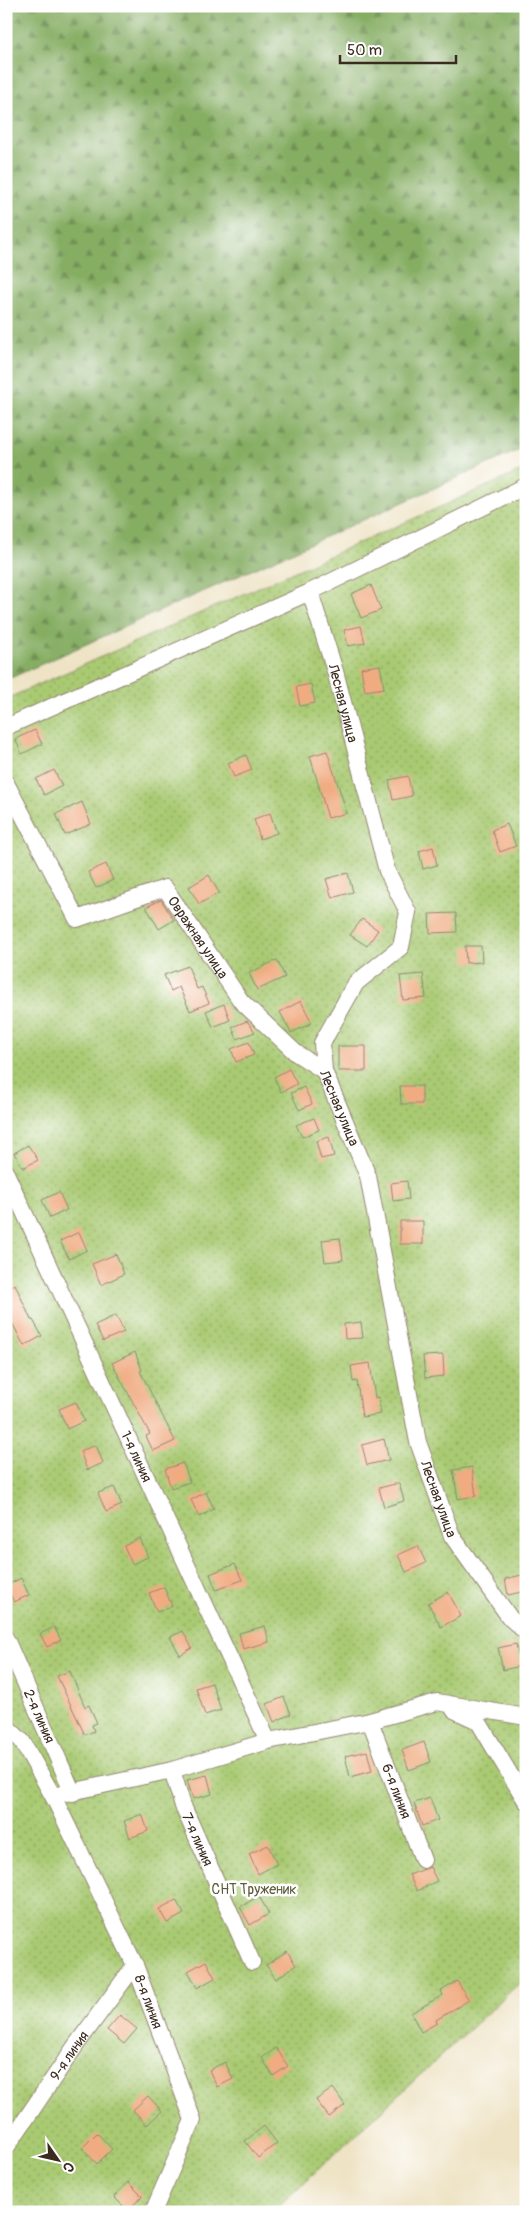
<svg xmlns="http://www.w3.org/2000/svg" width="532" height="2218" viewBox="0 0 532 2218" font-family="Pangolin,sans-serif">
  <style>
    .forest { fill: url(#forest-firs); stroke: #606c41 }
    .garden { fill: url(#garden-dots); stroke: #727a48 }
    .building { fill: #f0ab81 }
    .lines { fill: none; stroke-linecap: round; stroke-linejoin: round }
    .minor-casing { stroke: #948672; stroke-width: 18 }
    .minor { stroke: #fff; stroke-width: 16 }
    .labels { text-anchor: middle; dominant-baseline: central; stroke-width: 5; stroke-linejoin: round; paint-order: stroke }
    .street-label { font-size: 14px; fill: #3b2a1e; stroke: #fff }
    .park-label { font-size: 14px; fill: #5c5a37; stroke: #fff }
  </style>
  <defs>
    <pattern id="forest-firs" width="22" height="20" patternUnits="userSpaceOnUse" patternTransform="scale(1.25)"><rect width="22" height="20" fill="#86ae64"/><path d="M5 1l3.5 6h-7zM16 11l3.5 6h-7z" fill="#6f8e52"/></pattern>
    <pattern id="garden-dots" width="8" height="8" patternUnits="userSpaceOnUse" patternTransform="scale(1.25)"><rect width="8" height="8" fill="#a9ca72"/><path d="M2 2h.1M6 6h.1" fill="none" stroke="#8ba45d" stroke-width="1.8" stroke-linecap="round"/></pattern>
  </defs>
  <rect width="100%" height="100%" fill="#fff"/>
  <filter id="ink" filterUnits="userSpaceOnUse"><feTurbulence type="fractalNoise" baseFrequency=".02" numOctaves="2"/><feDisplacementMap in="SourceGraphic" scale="10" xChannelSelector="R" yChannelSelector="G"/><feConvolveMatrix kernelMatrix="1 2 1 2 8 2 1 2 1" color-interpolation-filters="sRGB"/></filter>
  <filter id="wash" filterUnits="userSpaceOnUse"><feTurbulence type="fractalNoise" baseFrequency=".0096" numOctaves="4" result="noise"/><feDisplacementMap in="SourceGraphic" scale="20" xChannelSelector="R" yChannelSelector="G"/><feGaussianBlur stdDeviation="1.12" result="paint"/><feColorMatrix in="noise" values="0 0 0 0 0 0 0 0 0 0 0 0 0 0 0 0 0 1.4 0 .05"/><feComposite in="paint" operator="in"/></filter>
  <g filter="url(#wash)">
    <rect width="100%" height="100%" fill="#eee3c5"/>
    <path class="forest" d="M 6,6 L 526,6 L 526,447 L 6,680 Z"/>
    <path class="garden" d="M 526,469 L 526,1977 L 272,2212 L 6,2212 L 6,699 Z"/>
    <g id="blocks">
      <path class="building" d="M 371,585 L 381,610 L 361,618 L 351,594 Z
        M 361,626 L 365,643 L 348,646 L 344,630 Z
        M 380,665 L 384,688 L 365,691 L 361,668 Z
        M 311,684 L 315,703 L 300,706 L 296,687 Z
        M 35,730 L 42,744 L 22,754 L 15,739 Z
        M 327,751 L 347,813 L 328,818 L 310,756 Z
        M 246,755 L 252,770 L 234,777 L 228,763 Z
        M 54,770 L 62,786 L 44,795 L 36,779 Z
        M 408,776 L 412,796 L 393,800 L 389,780 Z
        M 82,802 L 91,824 L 65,835 L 56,814 Z
        M 270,813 L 277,833 L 260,839 L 254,819 Z
        M 507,824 L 516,846 L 500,852 L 492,830 Z
        M 433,847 L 437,865 L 423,869 L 419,851 Z
        M 106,864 L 113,880 L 96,888 L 88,872 Z
        M 348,873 L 353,892 L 332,898 L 326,879 Z
        M 209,875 L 219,893 L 199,904 L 189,887 Z
        M 161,900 L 174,920 L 159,929 L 146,907 Z
        M 456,913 L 457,932 L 430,933 L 429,914 Z
        M 362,919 L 378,930 L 367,946 L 350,935 Z
        M 465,946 L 481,946 L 482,962 L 466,963 Z
        M 277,960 L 285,977 L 257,990 L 249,973 Z
        M 188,966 L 197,989 L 202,987 L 209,1003 L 190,1011 L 179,987 L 171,991 L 164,975 Z
        M 423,974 L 426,998 L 403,1000 L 400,976 Z
        M 301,1001 L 312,1023 L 291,1033 L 280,1012 Z
        M 224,1004 L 230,1020 L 213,1027 L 206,1011 Z
        M 247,1021 L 255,1032 L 237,1039 L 232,1027 Z
        M 249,1042 L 254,1055 L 236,1062 L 231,1049 Z
        M 338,1046 L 366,1046 L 366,1071 L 338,1071 Z
        M 289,1069 L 297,1084 L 281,1092 L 274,1077 Z
        M 400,1086 L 422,1086 L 422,1104 L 401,1104 Z
        M 304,1087 L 312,1104 L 299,1110 L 291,1093 Z
        M 314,1118 L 319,1130 L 302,1137 L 296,1125 Z
        M 329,1137 L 334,1156 L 321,1159 L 316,1141 Z
        M 28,1145 L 38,1160 L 23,1168 L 14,1153 Z
        M 407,1181 L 409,1199 L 393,1201 L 391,1183 Z
        M 59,1192 L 67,1210 L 50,1218 L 42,1200 Z
        M 400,1221 L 423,1221 L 423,1244 L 400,1244 Z
        M 79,1232 L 87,1250 L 69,1259 L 60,1241 Z
        M 340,1238 L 343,1260 L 325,1262 L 322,1240 Z
        M 116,1254 L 124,1274 L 101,1285 L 92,1264 Z
        M 15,1284 L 31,1320 L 33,1320 L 42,1336 L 24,1346 L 6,1311 L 6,1288 Z
        M 116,1315 L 124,1332 L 103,1341 L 95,1325 Z
        M 361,1322 L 363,1338 L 345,1339 L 344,1324 Z
        M 135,1352 L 142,1370 L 140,1371 L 175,1441 L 153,1451 L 146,1436 L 150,1434 L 112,1363 Z
        M 443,1355 L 444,1376 L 425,1378 L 423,1356 Z
        M 370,1363 L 375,1398 L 378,1397 L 381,1414 L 362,1417 L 357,1381 L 353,1382 L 351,1366 Z
        M 76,1402 L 84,1421 L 67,1429 L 59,1409 Z
        M 384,1439 L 389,1460 L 367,1465 L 362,1445 Z
        M 96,1445 L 103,1463 L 87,1470 L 80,1451 Z
        M 183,1463 L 190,1482 L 171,1488 L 165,1469 Z
        M 472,1467 L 476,1496 L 458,1499 L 453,1470 Z
        M 399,1483 L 404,1501 L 384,1507 L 379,1488 Z
        M 114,1487 L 122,1505 L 106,1512 L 98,1493 Z
        M 206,1492 L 214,1509 L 199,1517 L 191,1500 Z
        M 140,1538 L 148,1557 L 132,1564 L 124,1546 Z
        M 418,1546 L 426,1563 L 406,1572 L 398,1555 Z
        M 235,1564 L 242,1580 L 216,1590 L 210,1574 Z
        M 526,1574 L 526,1591 L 508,1595 L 505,1579 Z
        M 21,1578 L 29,1595 L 14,1602 L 6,1586 Z
        M 164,1587 L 172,1606 L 157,1612 L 149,1593 Z
        M 448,1592 L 461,1616 L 441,1627 L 428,1603 Z
        M 265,1626 L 269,1642 L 243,1649 L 239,1633 Z
        M 54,1627 L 61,1640 L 47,1647 L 40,1634 Z
        M 183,1631 L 192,1648 L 180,1655 L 170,1637 Z
        M 516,1644 L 521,1666 L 503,1670 L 498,1648 Z
        M 70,1671 L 85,1707 L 89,1705 L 97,1723 L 92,1725 L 94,1731 L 85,1735 L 57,1676 Z
        M 212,1683 L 221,1710 L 205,1715 L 196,1688 Z
        M 284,1697 L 291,1714 L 274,1722 L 267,1704 Z
        M 424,1742 L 431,1762 L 409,1770 L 402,1750 Z
        M 367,1751 L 372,1771 L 350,1777 L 345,1756 Z
        M 207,1775 L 212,1794 L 193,1799 L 187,1780 Z
        M 430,1798 L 438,1820 L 422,1826 L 414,1803 Z
        M 142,1814 L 148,1831 L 130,1838 L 124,1821 Z
        M 268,1845 L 277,1864 L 258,1874 L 249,1854 Z
        M 430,1867 L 437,1881 L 417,1891 L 409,1875 Z
        M 259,1896 L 269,1914 L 250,1925 L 240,1907 Z
        M 176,1900 L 184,1914 L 167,1923 L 159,1909 Z
        M 287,1951 L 296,1965 L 276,1979 L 266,1965 Z
        M 206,1961 L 215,1978 L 197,1988 L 188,1971 Z
        M 457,1981 L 469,2000 L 436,2020 L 437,2023 L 421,2032 L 411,2013 L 443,1995 L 441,1991 Z
        M 120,2015 L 137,2029 L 124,2044 L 107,2030 Z
        M 276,2048 L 288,2066 L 273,2076 L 262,2058 Z
        M 225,2062 L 233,2079 L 217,2087 L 209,2070 Z
        M 333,2088 L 345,2105 L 329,2117 L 316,2100 Z
        M 148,2096 L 162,2111 L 147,2125 L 133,2110 Z
        M 264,2126 L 277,2143 L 258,2158 L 245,2141 Z
        M 97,2133 L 112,2149 L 97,2164 L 82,2148 Z
        M 128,2182 L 142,2196 L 128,2211 L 114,2197 Z"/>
    </g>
  </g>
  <g filter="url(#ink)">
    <use href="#blocks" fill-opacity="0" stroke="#948672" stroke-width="1"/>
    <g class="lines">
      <g class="minor-casing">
        <g id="minor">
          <path id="s1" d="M 310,592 L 335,671 L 387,871 L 408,912 L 401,947 L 356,983 L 322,1043 L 324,1071 L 368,1176 L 418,1442 L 452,1536 L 510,1618 L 526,1632"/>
          <path d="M 6,727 L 310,592 L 526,486"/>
          <path id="s2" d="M 6,783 L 77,919 L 165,888 L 241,1001 L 296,1053 L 324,1071"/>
          <path id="s3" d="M 6,1173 L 268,1741"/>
          <path id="s4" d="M 6,1639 L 73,1793"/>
          <path d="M 454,1710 L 478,1721 L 526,1801"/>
          <path id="s5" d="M 370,1721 L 423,1860"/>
          <path id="s6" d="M 6,1726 L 22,1741 L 53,1796 L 135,1965 L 193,2120 L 153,2212"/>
          <path id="s7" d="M 172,1770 L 183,1806 L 252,1962"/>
          <path d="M 53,1796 L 172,1770 L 268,1741 L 370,1721 L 437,1702 L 526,1717"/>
          <path id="s8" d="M 6,2148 L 76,2045 L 135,1965"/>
        </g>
      </g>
      <use href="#minor" class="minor"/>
    </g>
  </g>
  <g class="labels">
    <g class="street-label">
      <text stroke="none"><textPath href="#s1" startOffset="116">Лесная улица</textPath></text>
      <text stroke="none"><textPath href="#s2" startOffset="306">Овражная улица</textPath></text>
      <text stroke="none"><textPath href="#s1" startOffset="566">Лесная улица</textPath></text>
      <text stroke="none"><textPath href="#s3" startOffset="312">1-я линия</textPath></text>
      <text stroke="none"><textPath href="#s1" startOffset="971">Лесная улица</textPath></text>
      <text stroke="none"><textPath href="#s4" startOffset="84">2-я линия</textPath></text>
      <text stroke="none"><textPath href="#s5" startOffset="75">6-я линия</textPath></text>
      <text stroke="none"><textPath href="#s7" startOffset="74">7-я линия</textPath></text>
      <text stroke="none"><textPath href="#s6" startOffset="312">8-я линия</textPath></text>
      <text stroke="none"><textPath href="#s8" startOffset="112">9-я линия</textPath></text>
    </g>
    <g class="park-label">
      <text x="254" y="1889">СНТ Труженик</text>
    </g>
  </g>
  <rect width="532" height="2218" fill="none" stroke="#fff" stroke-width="25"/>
  <g transform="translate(58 2160) rotate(124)" stroke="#ffffff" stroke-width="4" paint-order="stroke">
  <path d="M0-4L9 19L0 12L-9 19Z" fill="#3b2a1e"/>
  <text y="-8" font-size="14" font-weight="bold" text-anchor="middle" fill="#3b2a1e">С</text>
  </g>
  <path d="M340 55v8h116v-8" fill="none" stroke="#3b2a1e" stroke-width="2.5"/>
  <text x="347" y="55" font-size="15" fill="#3b2a1e" stroke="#ffffff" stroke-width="4" paint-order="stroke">50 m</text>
</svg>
